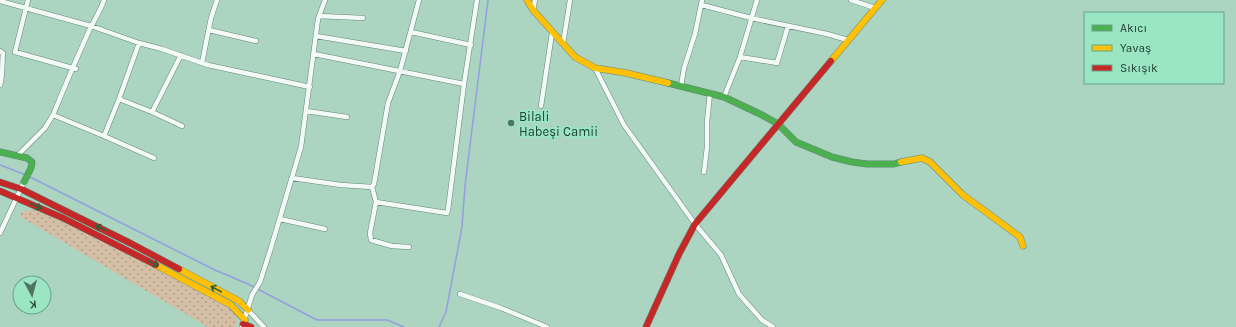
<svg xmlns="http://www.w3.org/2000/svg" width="1236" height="327" viewBox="0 0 1236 327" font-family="Karla,sans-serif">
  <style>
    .park { fill: url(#park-dots) }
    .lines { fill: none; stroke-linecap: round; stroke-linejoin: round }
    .stream { stroke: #959ede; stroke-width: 1.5 }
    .street-casing { stroke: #658779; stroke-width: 5.5 }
    .fast-casing { stroke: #658779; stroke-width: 7 }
    .slow-casing { stroke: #658779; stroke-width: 7 }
    .jam-casing { stroke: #658779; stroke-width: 7 }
    .street { stroke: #f2f9f6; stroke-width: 4.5 }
    .fast { stroke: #4caf50; stroke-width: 6 }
    .slow { stroke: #ffc107; stroke-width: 6 }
    .jam { stroke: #c62828; stroke-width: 6 }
    .oneway { stroke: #2d613b }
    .poi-dot { fill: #517364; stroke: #9ae5c2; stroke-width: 1.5 }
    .labels { text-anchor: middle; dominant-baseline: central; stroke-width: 4; stroke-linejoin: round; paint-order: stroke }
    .poi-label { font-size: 13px; fill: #203f32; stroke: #9ae5c2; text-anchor: start }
  </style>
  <defs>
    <pattern id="park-dots" width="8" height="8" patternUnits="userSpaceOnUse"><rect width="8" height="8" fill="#d4bea5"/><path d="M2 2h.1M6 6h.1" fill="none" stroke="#ac9c87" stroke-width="1.8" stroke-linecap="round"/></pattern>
  </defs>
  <rect width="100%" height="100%" fill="#abd4c1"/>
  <path class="park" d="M 34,210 L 48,215 L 176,278 L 229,308 L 236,316 L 237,322 L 235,327 L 208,327 L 19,216 L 24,211 Z"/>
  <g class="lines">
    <path class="stream" d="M 0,165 L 26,175
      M 30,177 L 215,270 L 248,284 L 317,320 L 387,320 L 404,327
      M 439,327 L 446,312 L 462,227 L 465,186 L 488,0"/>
    <g class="street-casing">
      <path id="street" d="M 28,0 L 15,52 L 76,69
        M 851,0 L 875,8
        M 0,1 L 91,26 L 139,43 L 162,49 L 208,65 L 310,87
        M 702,5 L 751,18 L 827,34 L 848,40
        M 533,10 L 535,0
        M 319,16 L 363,18
        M 209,30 L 256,41
        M 411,32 L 471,45
        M 316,36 L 406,51
        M 139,43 L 119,99 L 104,136 L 154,158
        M 563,44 L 570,0
        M 0,51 L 3,53 C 2,63 3,76 0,85
        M 314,54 L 464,84 L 448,210 L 447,213 L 376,202
        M 740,57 L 777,63 L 788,26
        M 202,63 L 211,18 L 217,0
        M 595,68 L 624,125 L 695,224 L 721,255 L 739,294 L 762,320 L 773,327
        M 464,84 L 477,0
        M 681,86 L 684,68 L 695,34 L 702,0
        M 724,97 L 740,57 L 757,0
        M 119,99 L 152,112 L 182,126
        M 541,106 L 552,33
        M 306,111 L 347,117
        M 152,112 L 181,55
        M 53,115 C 64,88 76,60 88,33 C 93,22 100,12 104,0
        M 17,156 L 45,128 L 53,115 L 104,136
        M 704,172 L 707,147 L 707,122 L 710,93
        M 292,178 L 341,185 L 372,187
        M 280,219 L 325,229
        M 0,233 L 24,182
        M 409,247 L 392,246 L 371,240 L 370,233 L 376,202 L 372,187 L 374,184 L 388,103 L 400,71 L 419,0
        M 460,294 L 501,308 L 547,327
        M 248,310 L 264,327
        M 242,327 L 252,295 L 260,282 L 270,251 L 301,147 L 318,19 L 325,0"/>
    </g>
    <g class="fast-casing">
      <path id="fast" d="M 668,83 L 724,97 L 760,114 L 778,124 L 796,142 L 832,157 L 852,162 L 867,164 L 894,164 L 901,162
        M 0,152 L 27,158 L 32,162 L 31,168 L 24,182"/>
    </g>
    <g class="slow-casing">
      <path id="slow" d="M 527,0 L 533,10 L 575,57 L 595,68 L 626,73 L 668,83
        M 831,61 L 882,0
        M 901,162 L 922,158 L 930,162 L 963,195 L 1020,237 L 1023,246
        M 156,265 L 231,305 L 245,320
        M 179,269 L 239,301 L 248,310"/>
    </g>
    <g class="jam-casing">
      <path id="jam" d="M 0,182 L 21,189 L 130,243 L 179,269
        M 0,191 L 63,218 L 156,265
        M 243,324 L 251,327
        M 646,327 L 679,254 L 695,224 L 831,61"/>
    </g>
    <use href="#street" class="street"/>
    <use href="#fast" class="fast"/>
    <use href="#slow" class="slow"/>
    <use href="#jam" class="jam"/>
  </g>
  <defs><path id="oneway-shaft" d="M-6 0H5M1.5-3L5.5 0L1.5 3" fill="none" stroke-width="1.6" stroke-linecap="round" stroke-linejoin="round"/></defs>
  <g class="oneway">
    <use href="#oneway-shaft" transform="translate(36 206) rotate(24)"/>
    <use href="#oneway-shaft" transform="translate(101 228) rotate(-154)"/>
    <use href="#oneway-shaft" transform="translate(153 263) rotate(28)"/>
    <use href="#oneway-shaft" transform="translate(216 289) rotate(-152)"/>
  </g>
  <circle class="poi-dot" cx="511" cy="123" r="4"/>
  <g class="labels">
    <g class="poi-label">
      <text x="519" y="116">Bilali<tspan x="519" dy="15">Habeşi Camii</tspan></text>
    </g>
  </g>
  <rect x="1084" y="12" width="140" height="72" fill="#9ae5c2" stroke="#69a388"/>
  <rect x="1092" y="25" width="20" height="6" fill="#4caf50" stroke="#69a388"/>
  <text x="1120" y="32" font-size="12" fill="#203f32">Akıcı</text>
  <rect x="1092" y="45" width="20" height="6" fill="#ffc107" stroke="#69a388"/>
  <text x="1120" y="52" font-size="12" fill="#203f32">Yavaş</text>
  <rect x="1092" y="65" width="20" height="6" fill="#c62828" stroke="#69a388"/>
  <text x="1120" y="72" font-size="12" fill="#203f32">Sıkışık</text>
  <g transform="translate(32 295) rotate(173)"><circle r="19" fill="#9ae5c2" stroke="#69a388"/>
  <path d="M0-3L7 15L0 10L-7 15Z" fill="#517364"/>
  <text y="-6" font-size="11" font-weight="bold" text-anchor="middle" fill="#203f32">K</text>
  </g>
</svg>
